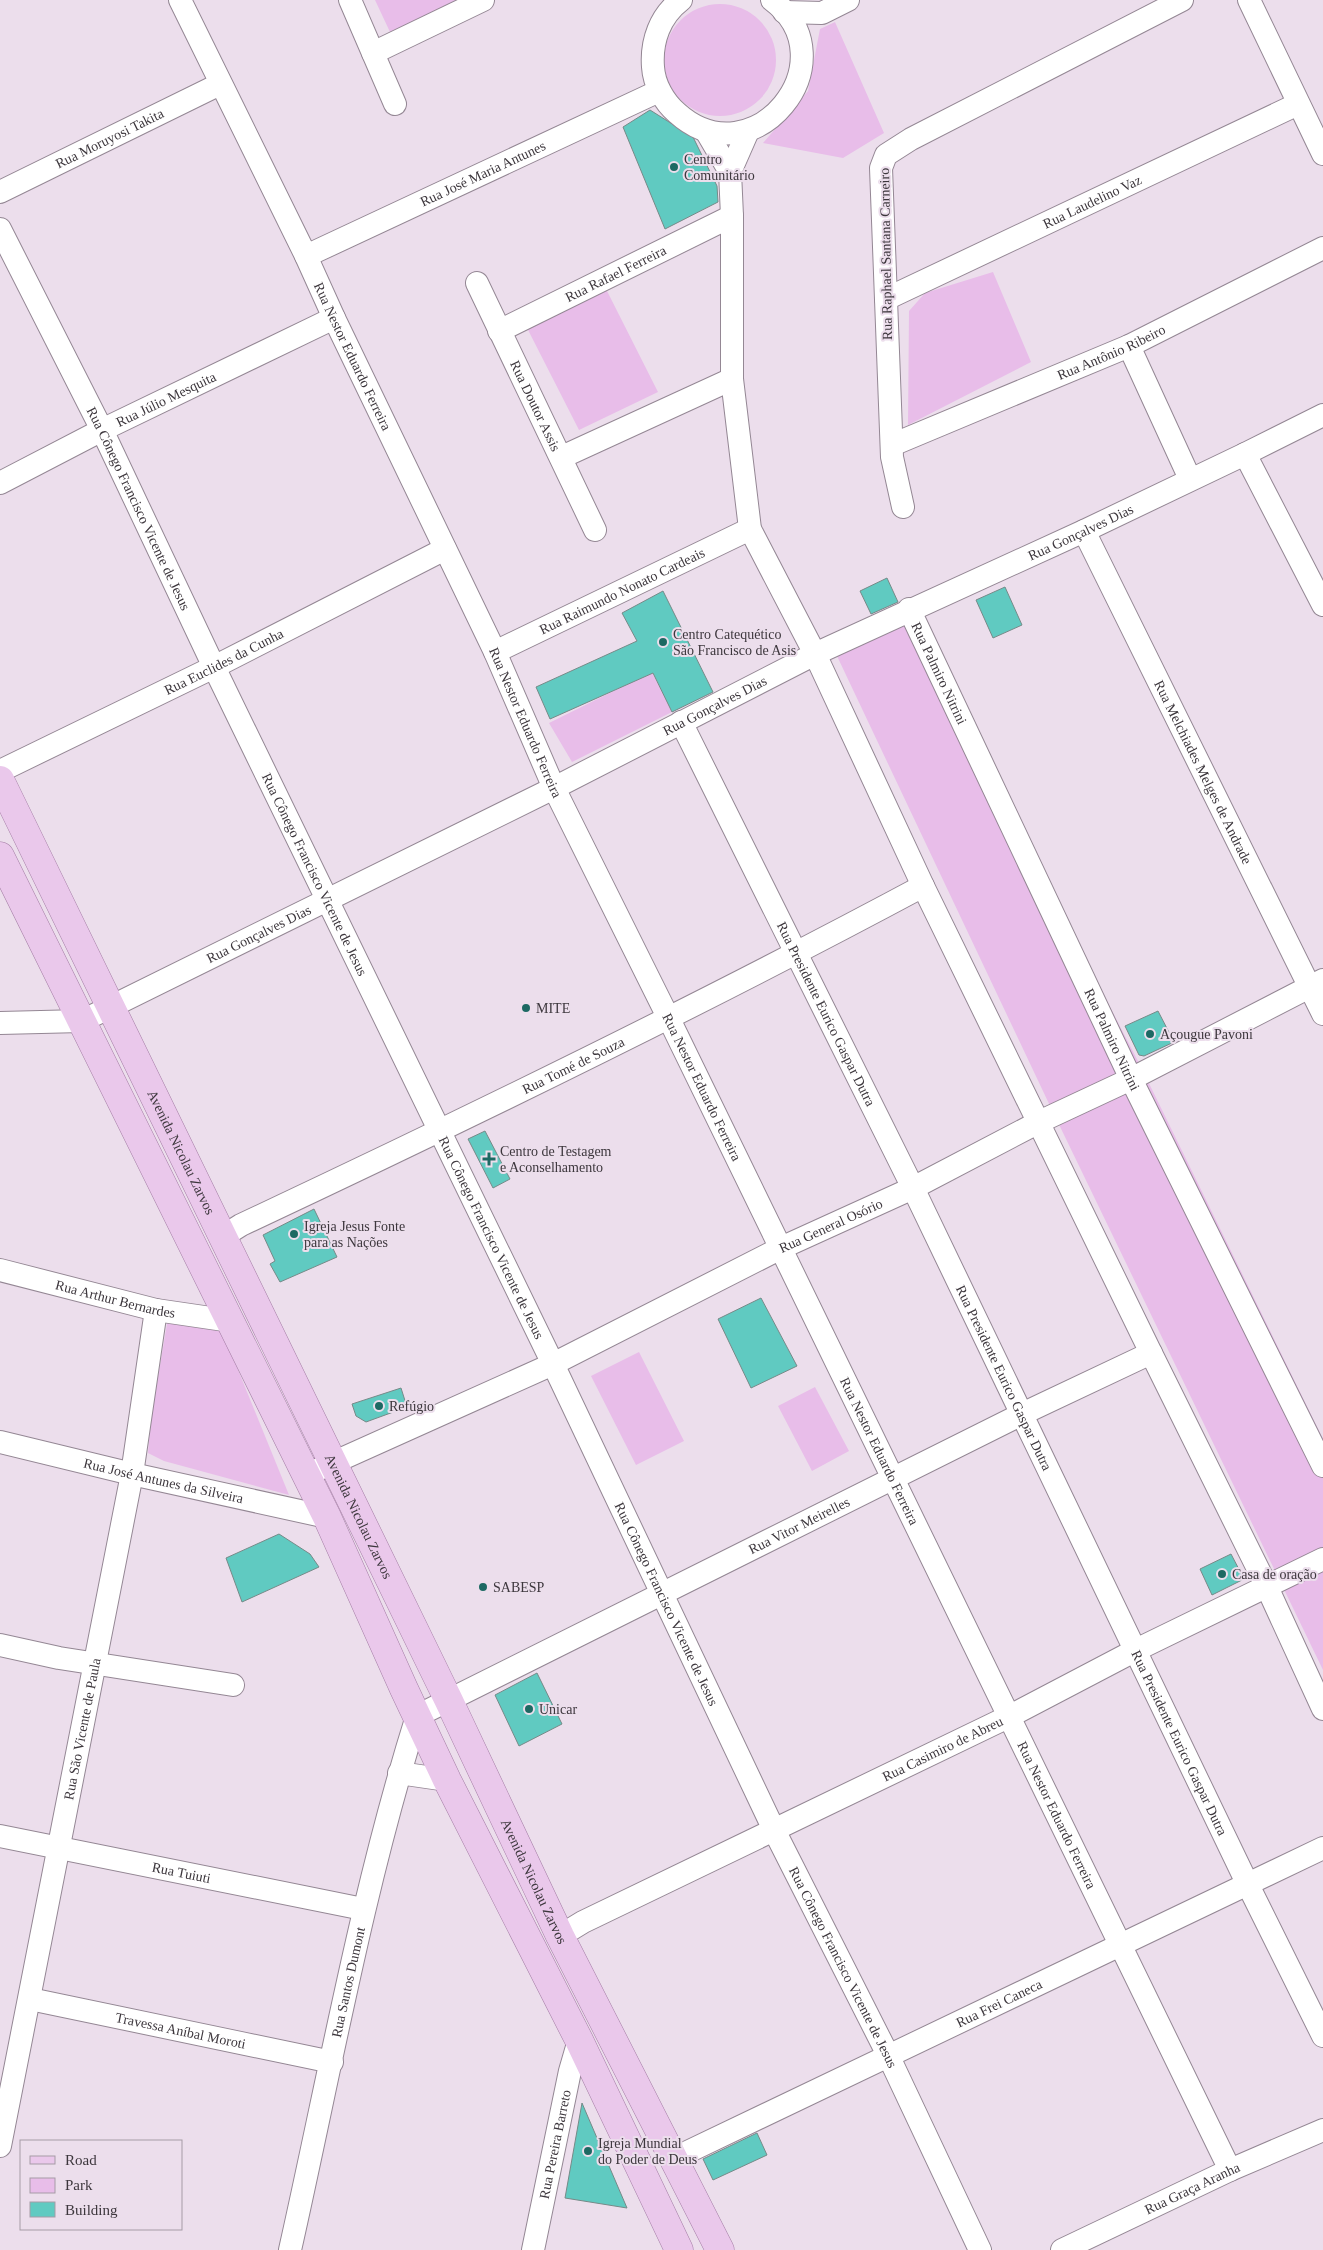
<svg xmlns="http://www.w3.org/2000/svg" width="1323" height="2250" viewBox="0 0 1323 2250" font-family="'Times New Roman',serif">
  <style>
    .green { fill: #e8bde9 }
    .building { fill: #60cac1; stroke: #768a88 }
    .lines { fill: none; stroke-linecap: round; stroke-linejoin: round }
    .minor-casing { stroke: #948794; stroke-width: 24 }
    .major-casing { stroke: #a47da5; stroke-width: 29 }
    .minor { stroke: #fff; stroke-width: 22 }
    .major { stroke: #eac8eb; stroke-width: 28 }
    .poi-dot { fill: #1d6963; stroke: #ecdeec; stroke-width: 2 }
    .labels { text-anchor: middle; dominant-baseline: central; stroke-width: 4; stroke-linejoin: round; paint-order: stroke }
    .street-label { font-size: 14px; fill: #3d373d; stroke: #ecdeec }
    .poi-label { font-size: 14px; fill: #3d373d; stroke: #ecdeec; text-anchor: start }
  </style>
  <rect width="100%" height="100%" fill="#ecdeec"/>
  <path class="green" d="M 375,0 L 460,0 L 390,32 Z
    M664 60a56 56 0 1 1 112 0a56 56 0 1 1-112 0Z
    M 835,22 L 884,133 L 843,158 L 763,143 L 808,91 L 820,29 Z
    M 993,272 L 1031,362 L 908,425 L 909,311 L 925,293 Z
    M 606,289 L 658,392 L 579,430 L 525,324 Z
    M 909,619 L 1140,1065 L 1323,1439 L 1323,1670 L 1051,1108 L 837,656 Z
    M 652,672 L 672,712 L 572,762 L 549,723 Z
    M 173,1317 L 219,1323 L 289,1495 L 164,1461 L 148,1453 L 151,1418 L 167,1324 Z
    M 639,1352 L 684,1441 L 636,1465 L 591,1376 Z
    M 815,1387 L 849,1451 L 812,1471 L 778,1406 Z"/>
  <path class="building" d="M 650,110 L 693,137 L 717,186 L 718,202 L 665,229 L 623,127 Z
    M 887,578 L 898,602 L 871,614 L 860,591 Z
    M 1005,587 L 1022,625 L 993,638 L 976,600 Z
    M 663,591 L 713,692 L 672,712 L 653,673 L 550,719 L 536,687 L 637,641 L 622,613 Z
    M 1158,1011 L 1174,1042 L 1144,1056 L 1139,1055 L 1125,1026 Z
    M 485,1131 L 510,1179 L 493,1188 L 468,1139 Z
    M 314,1209 L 337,1257 L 280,1282 L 270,1264 L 275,1261 L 263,1235 Z
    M 761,1298 L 797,1366 L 751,1388 L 718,1319 Z
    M 401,1388 L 407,1407 L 366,1422 L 356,1416 L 352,1404 Z
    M 279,1534 L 310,1554 L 319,1567 L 242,1602 L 226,1558 Z
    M 1231,1554 L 1244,1579 L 1212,1595 L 1200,1569 Z
    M 537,1673 L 562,1724 L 519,1746 L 495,1695 Z
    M 582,2103 L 627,2208 L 565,2198 Z
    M 757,2133 L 767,2155 L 713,2180 L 703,2159 Z"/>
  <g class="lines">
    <g class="minor-casing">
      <g id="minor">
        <path id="s1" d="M 180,0 L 306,256 L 334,318 L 495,652 L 554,788 L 669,1019 L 1230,2170"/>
        <path d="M 350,0 L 395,104"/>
        <path d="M 681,0 C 660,16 651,41 653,67 C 654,84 664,102 677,113 C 754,182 852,60 772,0"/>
        <path d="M 1249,0 L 1323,154"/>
        <path d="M 784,12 L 822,13 L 848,0"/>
        <path d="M 373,53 L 483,0"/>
        <path d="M 706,131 L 730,172 L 732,216 L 732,379 L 750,529 L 815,654 L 923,886 L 1151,1353 L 1267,1587 L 1323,1709"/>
        <path d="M 730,172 L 748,131"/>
        <path id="s2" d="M 0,192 L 220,84"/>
        <path id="s3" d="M 0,229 L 102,430 L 214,667 L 553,1364 L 774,1830 L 888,2055 L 980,2250"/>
        <path id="s4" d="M 306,256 L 659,91"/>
        <path id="s5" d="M 477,283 L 595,530"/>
        <path id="s6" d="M 886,299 L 1298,104"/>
        <path id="s7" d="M 499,331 L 732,216"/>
        <path d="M 1129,346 L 1190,479"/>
        <path id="s8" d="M 892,445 L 1129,346 L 1323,248"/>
        <path d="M 1245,454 L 1323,605"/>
        <path d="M 562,457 L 732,379"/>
        <path id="s9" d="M 0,483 L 102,430 L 334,318"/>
        <path d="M 903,507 L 892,457 L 881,168 L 886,155 L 911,139 L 1182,0"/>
        <path id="s10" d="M 1084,531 L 1323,1014"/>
        <path id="s11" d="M 909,609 L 1131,1079 L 1323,1466"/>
        <path id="s12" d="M 495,652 L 750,529"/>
        <path id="s13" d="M 681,722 L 913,1188 L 1248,1885 L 1323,2036"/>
        <path id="s14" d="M 0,771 L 214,667 L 445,549"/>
        <path id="s15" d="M 0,1023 L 82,1021 L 554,788 L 815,654 L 1084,531 L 1245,454 L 1323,415"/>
        <path id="s16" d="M 222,1237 L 241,1225 C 471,1117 699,1006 923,886"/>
        <path id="s17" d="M 0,1270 L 156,1310 L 231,1321"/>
        <path id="s18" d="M 0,1442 L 132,1474 L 327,1517"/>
        <path id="s19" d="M 317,1470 L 553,1364 L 781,1248 L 913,1188 L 1039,1122 L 1131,1079 L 1323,980"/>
        <path d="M 0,1645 L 59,1658 L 233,1685"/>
        <path d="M 399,1773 L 447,1780"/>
        <path id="s20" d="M 0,1836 L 363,1909"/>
        <path id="s21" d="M 560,1936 L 583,1922 L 1010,1716 L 1136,1650 L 1323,1559"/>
        <path id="s22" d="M 30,1999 L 332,2062"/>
        <path id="s23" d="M 0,2146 L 132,1474 L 156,1310"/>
        <path id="s24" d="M 675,2158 L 1323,1848"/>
        <path id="s25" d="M 290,2250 C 330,2072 362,1891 417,1716 L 1022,1414 L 1151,1353"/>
        <path id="s26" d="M 533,2250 L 570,2071 L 579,2040"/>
        <path id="s27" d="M 1062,2250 L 1230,2170 L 1323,2130"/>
      </g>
    </g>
    <g class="major-casing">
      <g id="major">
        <path id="s28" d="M 0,780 L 449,1701 L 560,1936 L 720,2250"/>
        <path d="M 0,856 L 327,1517 L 404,1689 L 447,1780 L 579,2040 L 679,2250"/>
      </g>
    </g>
    <use href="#minor" class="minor"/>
    <use href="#major" class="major"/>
  </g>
  <g class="poi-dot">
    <circle cx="674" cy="167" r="5"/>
    <circle cx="663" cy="642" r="5"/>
    <circle cx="526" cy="1008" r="5"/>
    <circle cx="1150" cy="1034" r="5"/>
    <path d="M486.5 1151.5h5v5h5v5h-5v5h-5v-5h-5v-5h5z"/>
    <circle cx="294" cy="1234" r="5"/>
    <circle cx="379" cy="1406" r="5"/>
    <circle cx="1222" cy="1574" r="5"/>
    <circle cx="483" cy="1587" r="5"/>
    <circle cx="529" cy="1709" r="5"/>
    <circle cx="588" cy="2151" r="5"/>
  </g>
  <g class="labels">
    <g class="street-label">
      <text stroke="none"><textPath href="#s2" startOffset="122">Rua Moruyosi Takita</textPath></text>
      <text stroke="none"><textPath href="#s4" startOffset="195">Rua José Maria Antunes</textPath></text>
      <text stroke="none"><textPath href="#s6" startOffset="228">Rua Laudelino Vaz</textPath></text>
      <text transform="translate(886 254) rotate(-91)">Rua Raphael Santana Carneiro</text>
      <text stroke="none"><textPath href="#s7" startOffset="130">Rua Rafael Ferreira</textPath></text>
      <text stroke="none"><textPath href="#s8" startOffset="238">Rua Antônio Ribeiro</textPath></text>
      <text stroke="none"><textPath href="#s1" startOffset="396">Rua Nestor Eduardo Ferreira</textPath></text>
      <text stroke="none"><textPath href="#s9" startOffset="186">Rua Júlio Mesquita</textPath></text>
      <text stroke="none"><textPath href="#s5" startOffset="136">Rua Doutor Assis</textPath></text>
      <text stroke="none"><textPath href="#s3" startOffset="312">Rua Cônego Francisco Vicente de Jesus</textPath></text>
      <text stroke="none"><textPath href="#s15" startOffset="1194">Rua Gonçalves Dias</textPath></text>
      <text stroke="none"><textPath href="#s12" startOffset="141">Rua Raimundo Nonato Cardeais</textPath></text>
      <text stroke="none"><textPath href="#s14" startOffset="249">Rua Euclides da Cunha</textPath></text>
      <text stroke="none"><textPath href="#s11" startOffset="71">Rua Palmiro Nitrini</textPath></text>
      <text stroke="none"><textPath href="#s15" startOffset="789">Rua Gonçalves Dias</textPath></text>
      <text stroke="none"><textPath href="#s1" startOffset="801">Rua Nestor Eduardo Ferreira</textPath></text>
      <text stroke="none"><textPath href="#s10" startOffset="269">Rua Melchiades Melges de Andrade</textPath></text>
      <text stroke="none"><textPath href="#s3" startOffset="718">Rua Cônego Francisco Vicente de Jesus</textPath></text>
      <text stroke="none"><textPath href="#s15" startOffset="279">Rua Gonçalves Dias</textPath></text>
      <text stroke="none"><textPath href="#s13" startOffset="326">Rua Presidente Eurico Gaspar Dutra</textPath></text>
      <text stroke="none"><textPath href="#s11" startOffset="476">Rua Palmiro Nitrini</textPath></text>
      <text stroke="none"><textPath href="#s16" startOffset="391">Rua Tomé de Souza</textPath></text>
      <text stroke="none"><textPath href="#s1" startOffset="1206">Rua Nestor Eduardo Ferreira</textPath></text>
      <text stroke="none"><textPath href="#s28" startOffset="414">Avenida Nicolau Zarvos</textPath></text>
      <text stroke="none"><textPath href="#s19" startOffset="569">Rua General Osório</textPath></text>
      <text stroke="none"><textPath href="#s3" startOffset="1122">Rua Cônego Francisco Vicente de Jesus</textPath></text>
      <text stroke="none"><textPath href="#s17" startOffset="119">Rua Arthur Bernardes</textPath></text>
      <text stroke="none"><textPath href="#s13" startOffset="731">Rua Presidente Eurico Gaspar Dutra</textPath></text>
      <text stroke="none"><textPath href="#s1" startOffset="1611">Rua Nestor Eduardo Ferreira</textPath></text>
      <text stroke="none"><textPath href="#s18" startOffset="168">Rua José Antunes da Silveira</textPath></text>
      <text stroke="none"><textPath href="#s28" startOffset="819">Avenida Nicolau Zarvos</textPath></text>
      <text stroke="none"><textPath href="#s25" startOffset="976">Rua Vitor Meirelles</textPath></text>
      <text stroke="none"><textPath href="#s3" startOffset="1528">Rua Cônego Francisco Vicente de Jesus</textPath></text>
      <text stroke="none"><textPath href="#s23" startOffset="425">Rua São Vicente de Paula</textPath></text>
      <text stroke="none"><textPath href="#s13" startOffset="1136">Rua Presidente Eurico Gaspar Dutra</textPath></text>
      <text stroke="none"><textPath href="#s21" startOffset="426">Rua Casimiro de Abreu</textPath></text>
      <text stroke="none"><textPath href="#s1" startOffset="2016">Rua Nestor Eduardo Ferreira</textPath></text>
      <text stroke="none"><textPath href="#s20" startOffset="185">Rua Tuiuti</textPath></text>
      <text stroke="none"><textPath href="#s28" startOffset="1224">Avenida Nicolau Zarvos</textPath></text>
      <text stroke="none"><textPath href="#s3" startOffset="1932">Rua Cônego Francisco Vicente de Jesus</textPath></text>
      <text stroke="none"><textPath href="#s25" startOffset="274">Rua Santos Dumont</textPath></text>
      <text stroke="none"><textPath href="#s24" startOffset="359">Rua Frei Caneca</textPath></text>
      <text stroke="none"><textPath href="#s22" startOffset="154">Travessa Aníbal Moroti</textPath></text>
      <text stroke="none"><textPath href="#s26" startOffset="108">Rua Pereira Barreto</textPath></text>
      <text stroke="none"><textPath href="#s27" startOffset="144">Rua Graça Aranha</textPath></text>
    </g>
    <g class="poi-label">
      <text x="684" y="159">Centro<tspan x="684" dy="16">Comunitário</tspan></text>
      <text x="673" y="634">Centro Catequético<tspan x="673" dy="16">São Francisco de Asis</tspan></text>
      <text x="536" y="1008">MITE</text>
      <text x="1160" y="1034">Açougue Pavoni</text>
      <text x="500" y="1151">Centro de Testagem<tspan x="500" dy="16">e Aconselhamento</tspan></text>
      <text x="304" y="1226">Igreja Jesus Fonte<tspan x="304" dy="16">para as Nações</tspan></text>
      <text x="389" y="1406">Refúgio</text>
      <text x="1232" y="1574">Casa de oração</text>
      <text x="493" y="1587">SABESP</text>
      <text x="539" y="1709">Unicar</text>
      <text x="598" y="2143">Igreja Mundial<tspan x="598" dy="16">do Poder de Deus</tspan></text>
    </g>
  </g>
  <rect x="20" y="2140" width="162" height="90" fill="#ecdeec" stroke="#a69ba6"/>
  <rect x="30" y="2156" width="25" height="8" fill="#eac8eb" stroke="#a69ba6"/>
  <text x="65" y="2165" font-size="15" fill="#3d373d">Road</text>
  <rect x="30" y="2178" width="25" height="15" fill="#e8bde9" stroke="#a69ba6"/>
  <text x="65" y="2190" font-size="15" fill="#3d373d">Park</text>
  <rect x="30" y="2202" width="25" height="15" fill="#60cac1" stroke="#a69ba6"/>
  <text x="65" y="2215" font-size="15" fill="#3d373d">Building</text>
</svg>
